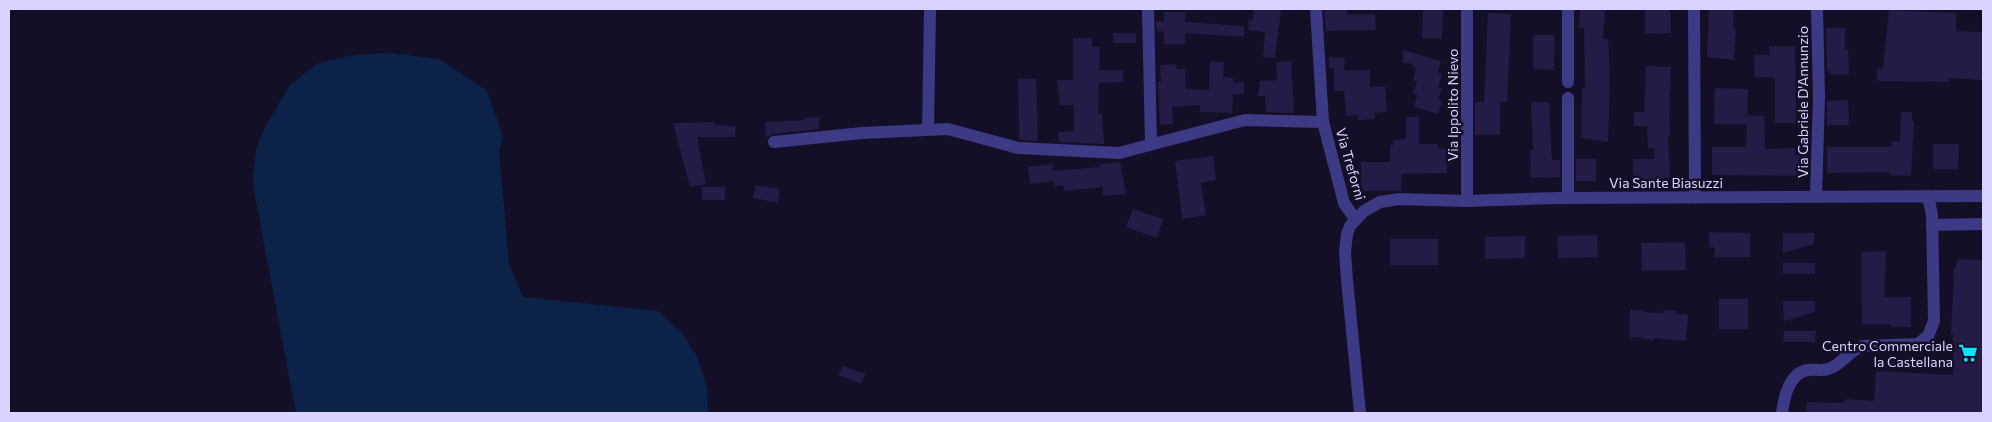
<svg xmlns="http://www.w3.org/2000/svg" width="1992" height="422" viewBox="0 0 1992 422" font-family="Commissioner,sans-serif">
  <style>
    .water { fill: #0c2248 }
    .building { fill: #241b47 }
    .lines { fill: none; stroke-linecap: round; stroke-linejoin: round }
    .minor { stroke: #3d3a85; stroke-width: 12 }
    .labels { text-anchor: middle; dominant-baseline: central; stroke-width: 5; stroke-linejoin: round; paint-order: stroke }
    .street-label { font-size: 14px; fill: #d9d4ff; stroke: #130f26 }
    .poi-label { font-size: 14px; fill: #d9d4ff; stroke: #130f26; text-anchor: end }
  </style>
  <rect width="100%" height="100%" fill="#130f26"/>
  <path class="water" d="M 391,53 L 440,59 L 487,91 L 503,137 L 499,150 L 509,264 L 523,297 L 658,311 L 681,332 L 698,358 L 707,387 L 708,413 L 296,413 L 254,191 L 253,176 L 256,149 L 265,127 L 290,85 L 318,63 L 354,55 Z"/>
  <path class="building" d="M 1254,9 L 1281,10 L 1275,58 L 1263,57 L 1265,32 L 1248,30 L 1249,19 L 1253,20 Z
    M 1347,9 L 1347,15 L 1375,14 L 1376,30 L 1326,31 L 1324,10 Z
    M 1423,9 L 1443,10 L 1442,39 L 1422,38 Z
    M 1580,9 L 1605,9 L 1603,39 L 1608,39 L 1610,79 L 1608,142 L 1581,138 L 1582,88 L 1585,88 L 1584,28 L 1579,28 Z
    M 1645,9 L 1670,9 L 1671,33 L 1645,34 Z
    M 1709,9 L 1734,9 L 1733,28 L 1736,28 L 1734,60 L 1707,57 Z
    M 1889,10 L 1956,13 L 1956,31 L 1983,32 L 1983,80 L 1949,78 L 1949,82 L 1877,81 L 1877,69 L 1883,69 Z
    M 1164,12 L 1185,12 L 1185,22 L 1244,26 L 1244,37 L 1185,33 L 1185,44 L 1164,44 L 1164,32 L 1157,31 L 1156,21 L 1164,21 Z
    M 1488,13 L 1511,14 L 1507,102 L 1500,102 L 1500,135 L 1475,135 L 1475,102 L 1484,102 Z
    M 1826,28 L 1845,28 L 1845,49 L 1848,50 L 1849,75 L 1830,74 L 1830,71 L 1827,71 Z
    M 1113,33 L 1136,33 L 1136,43 L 1113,43 Z
    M 1533,35 L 1555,35 L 1554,70 L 1533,69 Z
    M 1073,38 L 1092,38 L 1092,47 L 1100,47 L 1099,70 L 1123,70 L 1123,82 L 1099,83 L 1098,114 L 1102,114 L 1104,144 L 1059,142 L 1058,132 L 1074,131 L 1074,105 L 1060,105 L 1057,80 L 1073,80 Z
    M 1769,46 L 1795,46 L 1796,123 L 1775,123 L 1775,78 L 1754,77 L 1755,55 L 1770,55 Z
    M 1403,50 L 1441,61 L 1438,72 L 1442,74 L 1438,87 L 1442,88 L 1438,100 L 1442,101 L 1438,114 L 1414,107 L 1417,95 L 1413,94 L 1417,82 L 1413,80 L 1416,68 L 1412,67 L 1413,64 L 1403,63 Z
    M 1329,57 L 1345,58 L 1344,70 L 1370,70 L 1370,87 L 1385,86 L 1387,112 L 1374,113 L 1375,119 L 1358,120 L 1357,115 L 1346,116 L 1344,91 L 1334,91 L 1334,68 L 1329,68 Z
    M 1210,61 L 1224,62 L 1223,77 L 1233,78 L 1233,83 L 1244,82 L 1244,94 L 1233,94 L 1232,113 L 1200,112 L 1200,105 L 1172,107 L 1173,124 L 1160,125 L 1158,82 L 1161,82 L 1160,65 L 1176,64 L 1177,69 L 1185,69 L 1186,89 L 1209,90 Z
    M 1291,61 L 1294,113 L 1266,112 L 1265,96 L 1258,96 L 1260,81 L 1277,80 L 1276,62 Z
    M 1646,66 L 1671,67 L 1670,93 L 1669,93 L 1670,136 L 1668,136 L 1670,178 L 1633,180 L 1633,159 L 1654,159 L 1655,149 L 1648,148 L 1647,126 L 1634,126 L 1634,112 L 1644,112 Z
    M 1018,79 L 1036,79 L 1038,141 L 1019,140 Z
    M 1715,88 L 1748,89 L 1747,124 L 1714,124 Z
    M 1848,100 L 1849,125 L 1827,125 L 1827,101 Z
    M 1531,102 L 1549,102 L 1552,160 L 1560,160 L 1560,177 L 1531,178 L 1530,150 L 1533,150 Z
    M 1901,112 L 1912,112 L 1912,121 L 1914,121 L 1911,176 L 1890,175 L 1890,172 L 1827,173 L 1827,147 L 1891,147 L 1892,141 L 1900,141 Z
    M 1747,115 L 1764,116 L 1765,149 L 1795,148 L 1795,155 L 1803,155 L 1804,176 L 1712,175 L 1712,147 L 1746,147 Z
    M 819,117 L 819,129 L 773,134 L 766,138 L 765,122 L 804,120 L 804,118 Z
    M 1406,117 L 1419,117 L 1419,144 L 1438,144 L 1438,149 L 1447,149 L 1447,173 L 1402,174 L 1401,191 L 1364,191 L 1361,187 L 1361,162 L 1390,162 L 1390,146 L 1393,145 L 1393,140 L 1406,139 Z
    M 715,122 L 714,125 L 736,126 L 735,137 L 697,137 L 706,184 L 690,187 L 673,123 Z
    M 1933,144 L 1959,144 L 1958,169 L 1933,169 Z
    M 1213,156 L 1216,180 L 1201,183 L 1206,215 L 1182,219 L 1175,161 Z
    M 1576,159 L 1596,159 L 1596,181 L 1576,181 Z
    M 1120,162 L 1126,194 L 1103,196 L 1103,187 L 1064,191 L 1063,185 L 1054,186 L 1054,181 L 1030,184 L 1028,167 L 1052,164 L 1053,171 L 1100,167 L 1100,164 Z
    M 756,185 L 780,189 L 778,203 L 753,198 Z
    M 702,187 L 725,187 L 725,200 L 702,200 Z
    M 1133,209 L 1163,219 L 1157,238 L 1126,227 Z
    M 1709,232 L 1750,233 L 1750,257 L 1714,257 L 1715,247 L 1709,247 Z
    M 1783,233 L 1814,233 L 1814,244 L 1783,253 Z
    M 1597,235 L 1598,257 L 1558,258 L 1557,236 Z
    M 1525,236 L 1525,258 L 1485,259 L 1485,237 Z
    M 1390,239 L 1438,239 L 1438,265 L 1390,265 Z
    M 1685,242 L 1686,270 L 1642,271 L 1641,243 Z
    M 1886,251 L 1884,297 L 1911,297 L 1911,327 L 1891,327 L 1891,324 L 1862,324 L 1861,252 Z
    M 1957,259 L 1983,260 L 1983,413 L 1806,413 L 1807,402 L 1844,403 L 1845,399 L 1874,401 L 1876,371 L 1953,375 L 1953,334 L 1951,335 L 1954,268 L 1956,268 Z
    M 1783,263 L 1815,263 L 1815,274 L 1783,274 Z
    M 1719,299 L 1748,299 L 1748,329 L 1719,329 Z
    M 1783,301 L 1815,301 L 1815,312 L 1784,321 Z
    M 1630,310 L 1643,310 L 1643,312 L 1663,313 L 1664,310 L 1676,311 L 1676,314 L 1688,315 L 1686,341 L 1653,338 L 1653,340 L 1641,339 L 1641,337 L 1629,337 Z
    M 1784,331 L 1816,331 L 1815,342 L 1783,342 Z
    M 843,366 L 865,374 L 861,384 L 839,375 Z"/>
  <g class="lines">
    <path class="minor" d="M 1148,9 L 1151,144
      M 1316,9 L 1323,122 L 1344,203 L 1355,219
      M 1467,9 L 1467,201
      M 1568,9 L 1568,82
      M 1694,9 L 1695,198
      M 1568,98 L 1568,198
      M 928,130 L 930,9
      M 774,142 L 862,133 L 948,129 L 1018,148 L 1119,153 L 1245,120 L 1323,122
      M 1816,196 L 1819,97 L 1817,9
      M 1932,225 L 1983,224
      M 1360,413 L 1347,280 L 1345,252 L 1347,234 L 1350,226 L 1364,211 L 1380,202 L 1399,199 L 1467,201 L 1557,198 L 1983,196
      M 1782,413 C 1784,397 1789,373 1808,370 C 1815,369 1822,371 1828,369 C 1842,365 1849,350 1863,346 L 1918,344 L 1928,336 L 1934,321 L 1932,215 L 1928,196"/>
  </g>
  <defs>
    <g id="supermarket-bare" transform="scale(1.5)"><path d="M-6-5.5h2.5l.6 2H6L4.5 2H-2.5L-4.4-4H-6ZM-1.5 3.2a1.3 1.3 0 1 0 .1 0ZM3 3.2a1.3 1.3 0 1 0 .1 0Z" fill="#00e5ff" stroke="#130f26" stroke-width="2.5" paint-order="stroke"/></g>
  </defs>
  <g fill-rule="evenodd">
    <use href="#supermarket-bare" x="1968" y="353"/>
  </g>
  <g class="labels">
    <g class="street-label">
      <text transform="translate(1802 102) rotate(-90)">Via Gabriele D'Annunzio</text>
      <text transform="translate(1452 105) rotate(-90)">Via Ippolito Nievo</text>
      <text transform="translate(1351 164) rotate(74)">Via Treforni</text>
      <text x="1666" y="182">Via Sante Biasuzzi</text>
    </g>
    <g class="poi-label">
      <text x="1953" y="345">Centro Commerciale<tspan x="1953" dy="16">la Castellana</tspan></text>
    </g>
  </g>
  <rect width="1992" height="422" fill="none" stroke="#d9d4ff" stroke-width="20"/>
</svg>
